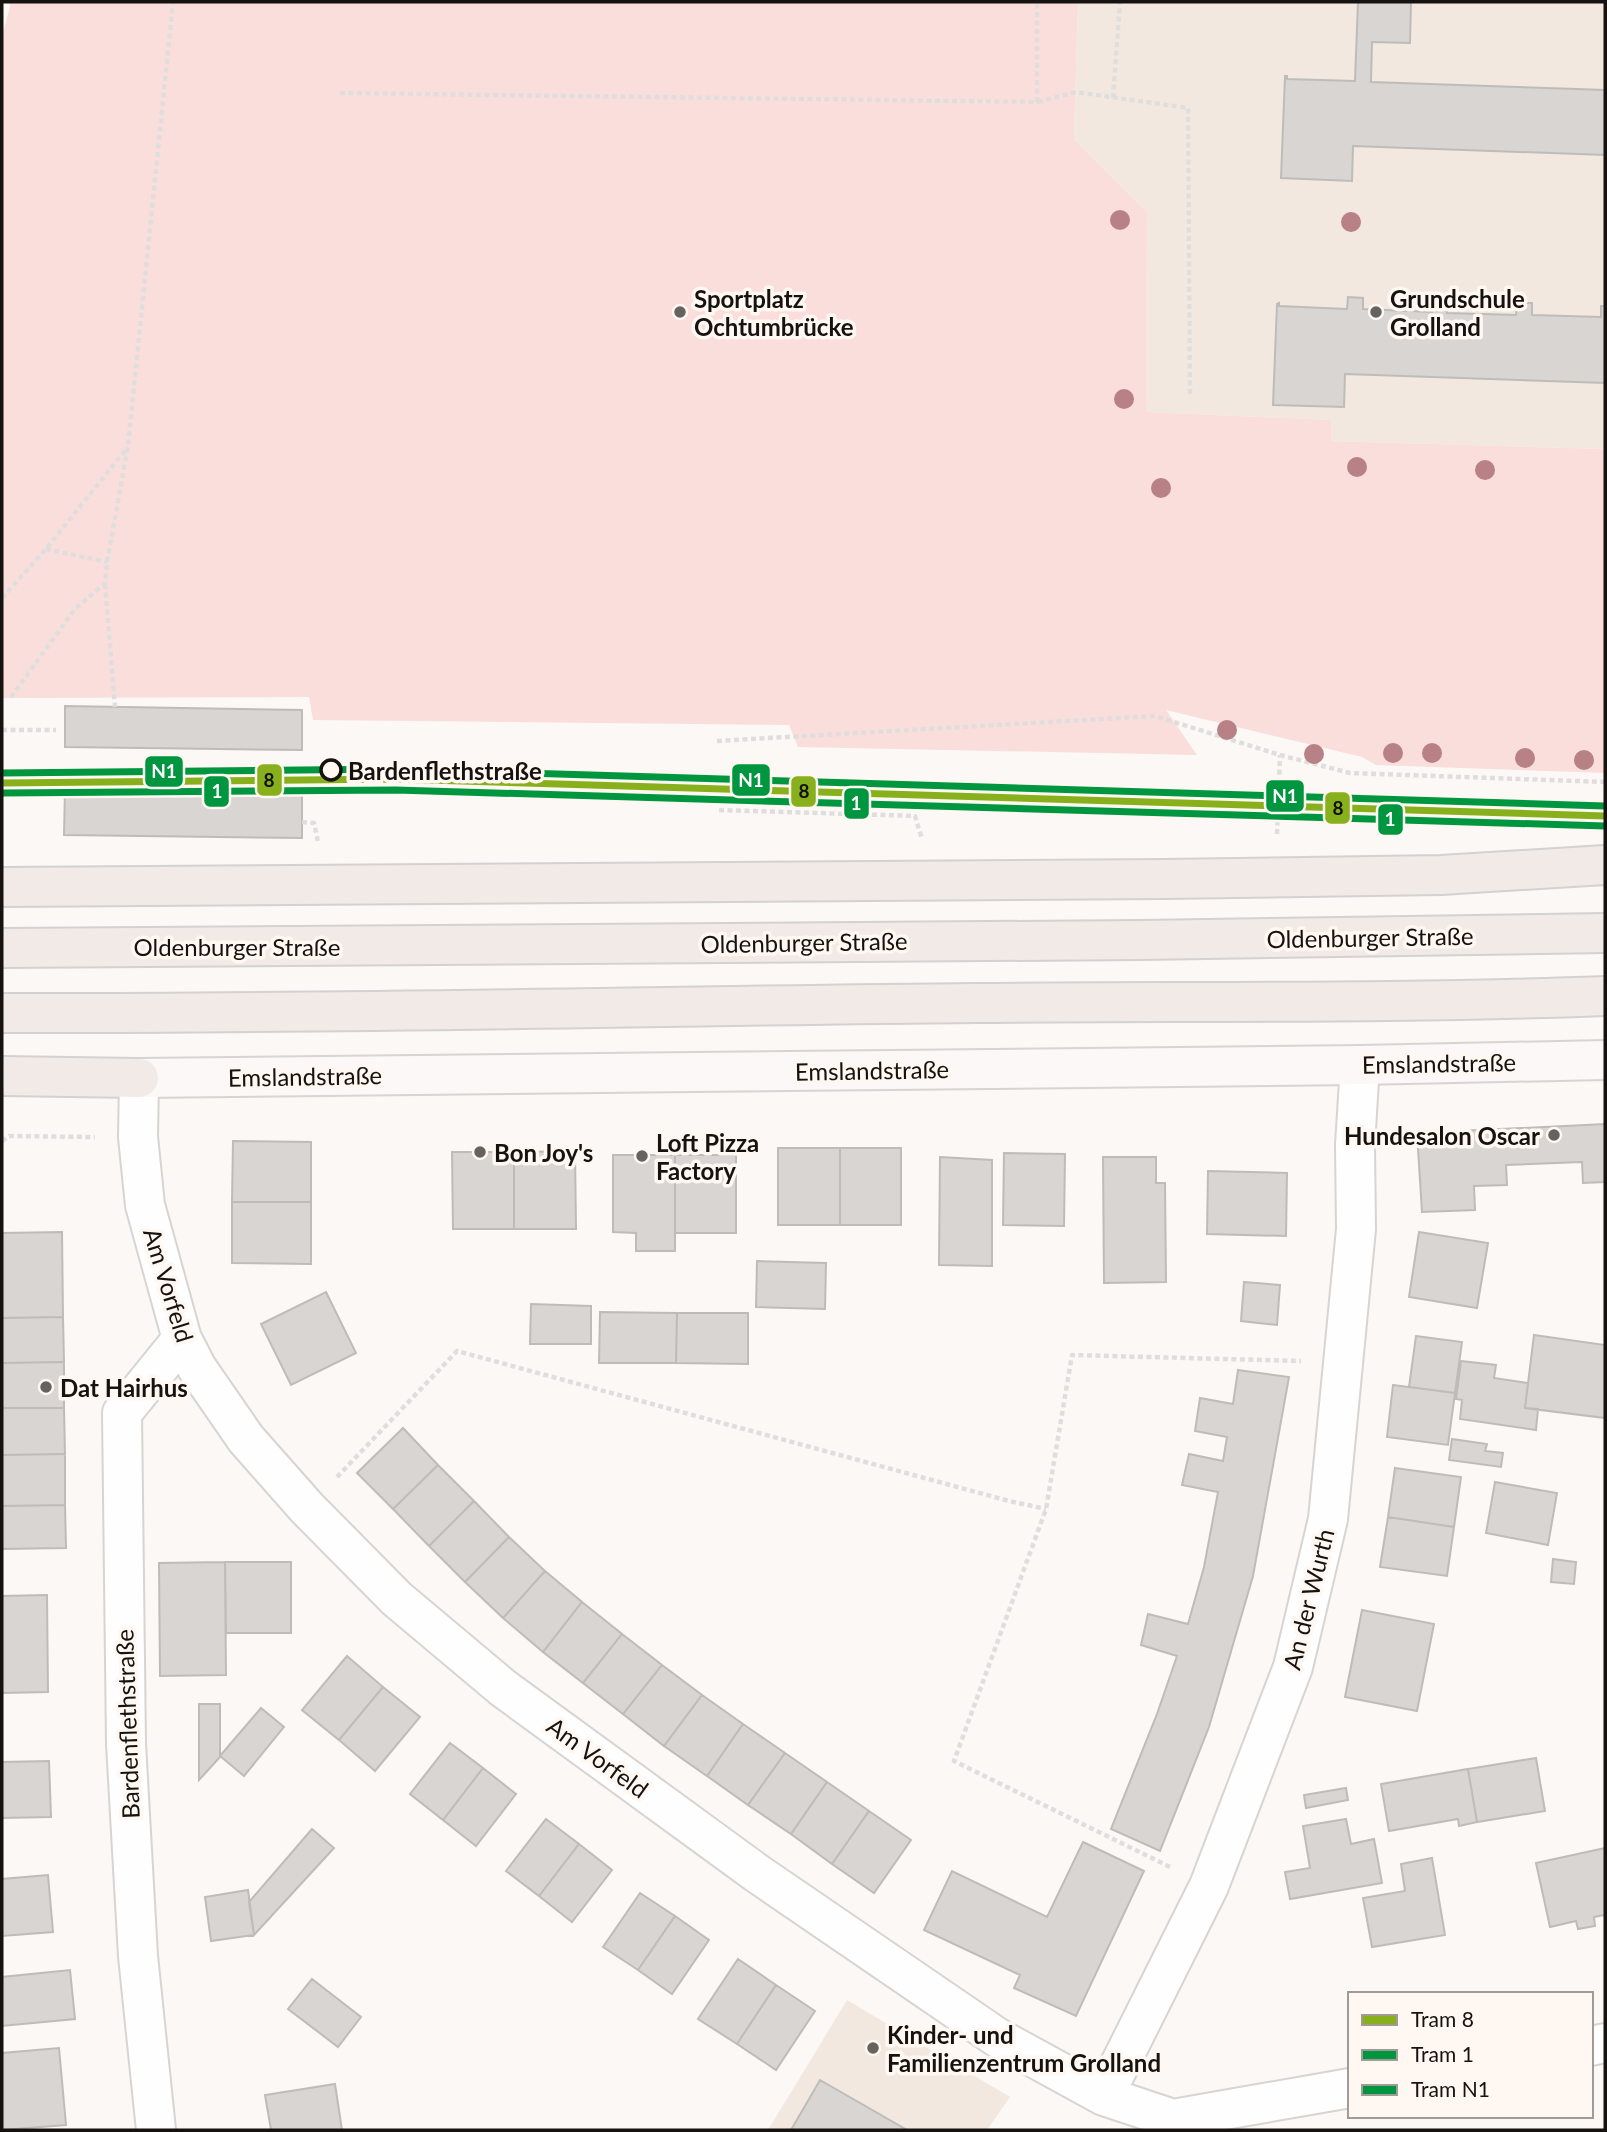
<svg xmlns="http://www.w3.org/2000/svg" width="1607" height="2132" viewBox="0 0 1607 2132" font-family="Lato,sans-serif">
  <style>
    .built { fill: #f2e8e0 }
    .green { fill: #fadedc }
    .building { fill: #d8d5d2; stroke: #bebcb9; stroke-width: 2 }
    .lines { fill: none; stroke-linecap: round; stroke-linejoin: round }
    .street-casing { stroke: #d7d4d2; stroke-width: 42 }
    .secondary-casing { stroke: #d7d4d2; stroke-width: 42 }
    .highway-casing { stroke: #d3d2d0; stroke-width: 42 }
    .path { stroke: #e0dedd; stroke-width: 4.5; stroke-dasharray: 5 3.5; stroke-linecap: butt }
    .street { stroke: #fefefe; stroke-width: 38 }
    .secondary { stroke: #fbf8f7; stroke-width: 38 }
    .highway { stroke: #f2eae6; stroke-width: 38 }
    .tram-1-casing { stroke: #fef7f2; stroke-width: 12 }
    .tram-2-casing { stroke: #fef7f2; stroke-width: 12 }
    .tram-3-casing { stroke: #fef7f2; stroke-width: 12 }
    .tram-1 { stroke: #88b01d; stroke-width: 7 }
    .tram-2 { stroke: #009640; stroke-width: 7 }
    .tram-3 { stroke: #009640; stroke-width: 7 }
    .tree { fill: #b88185 }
    .poi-dot { fill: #666260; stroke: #fef7f2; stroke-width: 2.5 }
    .stop-dot { fill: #fef7f2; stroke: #15120f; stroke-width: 3.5 }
    .labels { text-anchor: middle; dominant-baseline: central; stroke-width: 7; stroke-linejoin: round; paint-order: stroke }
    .poi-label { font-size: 24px; font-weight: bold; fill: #15120f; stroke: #fef7f2; text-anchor: start }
    .stop-label { font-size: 24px; font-weight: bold; fill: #15120f; stroke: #fef7f2; text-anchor: start }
    .street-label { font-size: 24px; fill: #15120f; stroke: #fef7f2 }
    .line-badge { stroke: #fef7f2; stroke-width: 2.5 }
    .badge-label { font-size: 19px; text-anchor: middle; font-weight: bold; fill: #fff }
    .pale-badge-label { font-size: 19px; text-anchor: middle; font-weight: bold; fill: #111 }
  </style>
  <rect width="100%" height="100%" fill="#fbf8f5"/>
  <path class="built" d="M 1078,2 L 1605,2 L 1605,449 L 1330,441 L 1330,420 L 1146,412 L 1147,212 L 1074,139 Z
    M 847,2000 L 1010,2097 L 987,2130 L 768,2130 Z"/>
  <path class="green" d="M 9,2 L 1078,2 L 1074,139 L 1147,212 L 1146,412 L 1331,420 L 1331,441 L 1605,449 L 1605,773 L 1376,765 L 1362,757 L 1166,710 L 1197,755 L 798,747 L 789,725 L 313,720 L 309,697 L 2,698 L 2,36 L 10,7 Z"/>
  <path class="building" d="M 1358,2 L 1411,2 L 1410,43 L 1372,42 L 1371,82 L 1605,90 L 1605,155 L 1353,146 L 1352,181 L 1281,178 L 1285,76 L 1287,76 L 1287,79 L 1355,81 Z
    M 1348,297 L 1363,298 L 1363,309 L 1432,312 L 1432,299 L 1448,300 L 1447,313 L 1516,315 L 1517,303 L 1532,303 L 1532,315 L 1601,317 L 1601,306 L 1605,306 L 1605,383 L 1345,374 L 1344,407 L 1273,405 L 1277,304 L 1279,303 L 1279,306 L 1347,309 Z
    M 65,706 L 302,710 L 302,750 L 65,747 Z
    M 65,788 L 302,791 L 302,838 L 64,835 Z
    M 1605,1124 L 1605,1182 L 1583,1183 L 1582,1162 L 1506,1165 L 1507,1185 L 1474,1186 L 1475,1210 L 1422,1212 L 1417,1133 Z
    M 233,1141 L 311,1142 L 311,1202 L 232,1202 Z
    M 778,1148 L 840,1148 L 840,1225 L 778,1225 Z
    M 840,1148 L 901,1148 L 901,1225 L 840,1225 Z
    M 575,1151 L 576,1229 L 514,1229 L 514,1152 Z
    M 452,1152 L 514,1152 L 514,1229 L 453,1229 Z
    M 1004,1153 L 1065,1154 L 1064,1226 L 1003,1225 Z
    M 613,1155 L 675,1155 L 675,1251 L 636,1251 L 636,1233 L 613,1232 Z
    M 675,1155 L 736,1155 L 736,1233 L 675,1233 Z
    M 940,1157 L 992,1160 L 992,1266 L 939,1265 Z
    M 1103,1157 L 1156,1157 L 1156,1183 L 1165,1183 L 1166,1282 L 1104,1283 Z
    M 1208,1171 L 1287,1173 L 1286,1236 L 1207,1234 Z
    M 232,1202 L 311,1202 L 311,1264 L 232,1263 Z
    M 62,1232 L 63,1317 L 2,1318 L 2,1233 Z
    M 1419,1232 L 1488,1243 L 1477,1308 L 1409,1297 Z
    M 757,1261 L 826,1263 L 825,1309 L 756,1307 Z
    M 1244,1282 L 1280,1285 L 1277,1325 L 1241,1321 Z
    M 326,1292 L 356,1353 L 291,1385 L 261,1324 Z
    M 531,1304 L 591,1306 L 591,1344 L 530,1344 Z
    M 600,1312 L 677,1313 L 676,1363 L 599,1363 Z
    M 677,1313 L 748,1313 L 748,1364 L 676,1363 Z
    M 63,1317 L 64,1362 L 2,1363 L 2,1318 Z
    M 1534,1335 L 1605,1345 L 1605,1418 L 1525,1408 Z
    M 1416,1336 L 1462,1342 L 1455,1393 L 1409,1387 Z
    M 1461,1361 L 1496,1365 L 1494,1378 L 1528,1383 L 1525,1408 L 1538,1409 L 1536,1430 L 1460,1419 L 1462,1400 L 1456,1399 Z
    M 64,1362 L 64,1408 L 2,1408 L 2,1363 Z
    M 1238,1370 L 1289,1377 L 1253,1576 L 1209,1727 L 1160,1851 L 1111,1829 L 1157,1714 L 1177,1656 L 1141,1645 L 1148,1614 L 1188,1624 L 1204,1567 L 1218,1492 L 1182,1485 L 1189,1454 L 1223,1461 L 1227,1437 L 1195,1431 L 1200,1398 L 1233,1404 Z
    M 1393,1385 L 1455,1393 L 1448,1445 L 1387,1437 Z
    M 2,1408 L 64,1408 L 65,1454 L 2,1455 Z
    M 403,1428 L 438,1465 L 393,1509 L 357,1473 Z
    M 1452,1439 L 1487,1444 L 1485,1451 L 1503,1453 L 1501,1467 L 1449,1460 Z
    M 65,1454 L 65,1505 L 2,1506 L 2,1455 Z
    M 438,1465 L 474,1501 L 429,1546 L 393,1509 Z
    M 1395,1468 L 1461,1477 L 1454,1527 L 1388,1517 Z
    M 1495,1482 L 1557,1493 L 1548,1545 L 1486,1533 Z
    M 474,1501 L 509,1537 L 465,1582 L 429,1546 Z
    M 65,1505 L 66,1548 L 2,1549 L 2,1506 Z
    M 1388,1517 L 1454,1527 L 1447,1576 L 1380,1567 Z
    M 509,1537 L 545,1571 L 503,1618 L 465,1582 Z
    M 1553,1559 L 1576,1562 L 1574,1584 L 1551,1582 Z
    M 225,1562 L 226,1675 L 160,1676 L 159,1563 Z
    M 225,1562 L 291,1562 L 291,1633 L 226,1633 Z
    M 545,1571 L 582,1602 L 543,1652 L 503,1618 Z
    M 47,1595 L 48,1692 L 2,1693 L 2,1596 Z
    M 582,1602 L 622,1634 L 583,1683 L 543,1652 Z
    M 1362,1610 L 1434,1624 L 1417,1711 L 1345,1697 Z
    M 622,1634 L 662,1665 L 623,1714 L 583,1683 Z
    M 347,1656 L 383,1687 L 339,1740 L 302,1710 Z
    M 662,1665 L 702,1695 L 664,1746 L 623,1714 Z
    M 383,1687 L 420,1717 L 375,1771 L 339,1740 Z
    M 702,1695 L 743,1724 L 707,1776 L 664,1746 Z
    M 199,1704 L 220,1704 L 220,1757 L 199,1780 Z
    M 261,1708 L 284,1727 L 244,1776 L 220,1756 Z
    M 743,1724 L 785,1753 L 748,1805 L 707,1776 Z
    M 450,1743 L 483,1768 L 443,1820 L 410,1794 Z
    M 785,1753 L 827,1782 L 791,1834 L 748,1805 Z
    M 1536,1758 L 1545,1811 L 1477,1822 L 1468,1769 Z
    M 49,1761 L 51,1817 L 2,1818 L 2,1762 Z
    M 483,1768 L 516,1794 L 476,1846 L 443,1820 Z
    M 1468,1769 L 1477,1822 L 1459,1826 L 1458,1819 L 1389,1831 L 1381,1784 Z
    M 827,1782 L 869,1811 L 832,1864 L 791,1834 Z
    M 1346,1788 L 1348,1800 L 1306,1808 L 1304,1795 Z
    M 869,1811 L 911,1840 L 874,1893 L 832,1864 Z
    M 546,1819 L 579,1844 L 539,1896 L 506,1871 Z
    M 1346,1819 L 1351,1844 L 1374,1839 L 1382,1883 L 1290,1899 L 1285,1872 L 1310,1868 L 1303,1826 Z
    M 312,1829 L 334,1848 L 254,1935 L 249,1902 Z
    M 1083,1842 L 1144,1871 L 1076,2016 L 1014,1988 L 1020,1975 L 924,1930 L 952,1871 L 1047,1917 Z
    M 579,1844 L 612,1870 L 572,1922 L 539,1896 Z
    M 1605,1848 L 1605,1915 L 1594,1917 L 1595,1926 L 1578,1929 L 1576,1921 L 1550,1927 L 1536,1863 Z
    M 1432,1858 L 1445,1935 L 1372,1947 L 1363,1898 L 1405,1891 L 1401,1864 Z
    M 48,1875 L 53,1932 L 2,1936 L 2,1879 Z
    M 248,1890 L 254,1935 L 211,1941 L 205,1897 Z
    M 640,1893 L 675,1916 L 638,1970 L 603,1947 Z
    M 675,1916 L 709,1940 L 672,1994 L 638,1970 Z
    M 738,1959 L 776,1985 L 737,2044 L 698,2019 Z
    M 70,1970 L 75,2019 L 2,2026 L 2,1977 Z
    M 312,1979 L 361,2017 L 338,2047 L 288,2009 Z
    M 776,1985 L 815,2011 L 776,2070 L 737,2044 Z
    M 59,2048 L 66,2125 L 2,2130 L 2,2053 Z
    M 820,2080 L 907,2130 L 791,2130 Z
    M 335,2084 L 342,2130 L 271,2130 L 265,2095 Z"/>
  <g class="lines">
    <g class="street-casing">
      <path id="street" d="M 139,1078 L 138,1137 L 145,1205 L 182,1339 L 197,1368 L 246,1439 L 307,1508 L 397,1599 L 503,1688 L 758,1874 L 998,2038 L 1104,2096 L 1173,2119 L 1350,2088
        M 1591,2046 L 1605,2043
        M 1104,2096 L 1209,1886 L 1293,1667 L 1328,1519 L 1356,1229 L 1355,1145 L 1360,1065
        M 156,2130 L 138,1956 L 126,1744 L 122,1413 L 182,1339"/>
    </g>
    <g class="secondary-casing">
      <path id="secondary" d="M 139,1078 L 1360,1065 L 1605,1060"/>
    </g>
    <g class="highway-casing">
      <path id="highway" d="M 2,887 L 1164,879 L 1441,875 L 1605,865
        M 2,948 L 1141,940 L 1605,933
        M 2,1013 C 327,1014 652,1006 977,1003 C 1186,1001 1396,1004 1605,996
        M 2,1076 L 139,1078"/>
    </g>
    <path class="path" d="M 340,93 L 1037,102 L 1037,2
      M 1113,98 L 1120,2
      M 1038,102 L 1076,92 L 1188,108 L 1190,395
      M 46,549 L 107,562
      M 105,584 L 115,707
      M 2,598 L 46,549 L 128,447
      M 11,697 L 75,609 L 105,583 L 107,562 L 128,446 L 173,2
      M 2,730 L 56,730
      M 717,741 L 1155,716 L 1280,755 L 1350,773 L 1605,782
      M 719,810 L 915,816 L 922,839
      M 302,822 L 314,823 L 318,842
      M 1277,834 L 1280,755
      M 2,1141 L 9,1136 L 95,1137
      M 337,1477 L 457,1351 L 1009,1501 L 1046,1509
      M 1170,1867 L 954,1761 L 1046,1509 L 1072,1355 L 1301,1361"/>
    <use href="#street" class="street"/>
    <use href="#secondary" class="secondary"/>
    <use href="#highway" class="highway"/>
    <g class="tram-1-casing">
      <path id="tram-1" d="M 2,783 L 396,779 L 1605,816"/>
    </g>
    <g class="tram-2-casing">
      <path id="tram-2" d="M 2,793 L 396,790 L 1605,826"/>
    </g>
    <g class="tram-3-casing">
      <path id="tram-3" d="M 2,773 L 396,769 L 1605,806"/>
    </g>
    <use href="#tram-1" class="tram-1"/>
    <use href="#tram-2" class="tram-2"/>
    <use href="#tram-3" class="tram-3"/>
  </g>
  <g class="tree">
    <circle cx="1120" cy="220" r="10"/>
    <circle cx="1351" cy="222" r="10"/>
    <circle cx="1124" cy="399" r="10"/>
    <circle cx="1357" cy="467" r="10"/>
    <circle cx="1485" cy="470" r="10"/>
    <circle cx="1161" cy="488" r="10"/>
    <circle cx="1227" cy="730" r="10"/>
    <circle cx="1393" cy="753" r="10"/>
    <circle cx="1432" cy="753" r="10"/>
    <circle cx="1314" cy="754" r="10"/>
    <circle cx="1525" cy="758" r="10"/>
    <circle cx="1584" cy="760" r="10"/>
  </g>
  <g class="poi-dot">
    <circle cx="680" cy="312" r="7"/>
    <circle cx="1376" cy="312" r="7"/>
    <circle cx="1554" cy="1135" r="7"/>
    <circle cx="480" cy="1152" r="7"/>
    <circle cx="642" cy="1156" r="7"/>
    <circle cx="46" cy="1387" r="7"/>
    <circle cx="873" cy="2048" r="7"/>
  </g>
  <circle class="stop-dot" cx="331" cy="770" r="10"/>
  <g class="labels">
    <g class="poi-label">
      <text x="694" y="298">Sportplatz<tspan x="694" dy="28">Ochtumbrücke</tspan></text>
      <text x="1390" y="298">Grundschule<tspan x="1390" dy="28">Grolland</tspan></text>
      <text x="1540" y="1135" text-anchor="end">Hundesalon Oscar</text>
      <text x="656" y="1142">Loft Pizza<tspan x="656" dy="28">Factory</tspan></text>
      <text x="494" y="1152">Bon Joy's</text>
      <text x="60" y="1387">Dat Hairhus</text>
      <text x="887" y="2034">Kinder- und<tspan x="887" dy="28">Familienzentrum Grolland</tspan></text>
    </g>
    <g class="stop-label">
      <text x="348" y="770">Bardenflethstraße</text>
    </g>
    <g class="street-label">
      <text transform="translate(1370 937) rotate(-1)">Oldenburger Straße</text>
      <text transform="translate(804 942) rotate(-1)">Oldenburger Straße</text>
      <text x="237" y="946">Oldenburger Straße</text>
      <text transform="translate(1439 1063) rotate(-1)">Emslandstraße</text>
      <text transform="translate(872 1070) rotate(-1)">Emslandstraße</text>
      <text transform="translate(305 1076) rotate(-1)">Emslandstraße</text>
      <text transform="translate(169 1285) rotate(73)">Am Vorfeld</text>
      <text transform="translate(1308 1599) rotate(-76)">An der Wurth</text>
      <text transform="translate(127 1724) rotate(-92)">Bardenflethstraße</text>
      <text transform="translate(598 1757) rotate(36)">Am Vorfeld</text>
    </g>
  </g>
  <g class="line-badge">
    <rect x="144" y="755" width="40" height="33" rx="7" fill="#009640"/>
    <rect x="731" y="763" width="40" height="34" rx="7" fill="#009640"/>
    <rect x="256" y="763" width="27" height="34" rx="7" fill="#88b01d"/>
    <rect x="203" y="775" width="27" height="33" rx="7" fill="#009640"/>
    <rect x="790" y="775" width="27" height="33" rx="7" fill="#88b01d"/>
    <rect x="1265" y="779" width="40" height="34" rx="7" fill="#009640"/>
    <rect x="843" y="787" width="27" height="33" rx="7" fill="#009640"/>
    <rect x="1324" y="791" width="27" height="34" rx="7" fill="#88b01d"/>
    <rect x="1377" y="803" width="27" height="33" rx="7" fill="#009640"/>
  </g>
  <g class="badge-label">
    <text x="164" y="778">N1</text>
    <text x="751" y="787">N1</text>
    <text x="217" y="798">1</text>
    <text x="1285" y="803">N1</text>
    <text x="856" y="810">1</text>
    <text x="1390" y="826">1</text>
  </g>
  <g class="pale-badge-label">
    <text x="269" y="787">8</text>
    <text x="804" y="798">8</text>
    <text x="1338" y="815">8</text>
  </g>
  <rect width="1607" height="2132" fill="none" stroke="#15120f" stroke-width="7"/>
  <rect x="1348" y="1992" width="245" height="126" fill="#fef7f2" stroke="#a19b97" stroke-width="2"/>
  <rect x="1362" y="2015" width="35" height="10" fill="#88b01d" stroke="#a19b97" stroke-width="2"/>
  <text x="1411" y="2027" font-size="21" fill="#15120f">Tram 8</text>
  <rect x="1362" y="2050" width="35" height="10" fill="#009640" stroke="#a19b97" stroke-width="2"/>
  <text x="1411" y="2062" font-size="21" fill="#15120f">Tram 1</text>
  <rect x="1362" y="2085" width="35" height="10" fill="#009640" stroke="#a19b97" stroke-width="2"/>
  <text x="1411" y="2097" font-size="21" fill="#15120f">Tram N1</text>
</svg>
